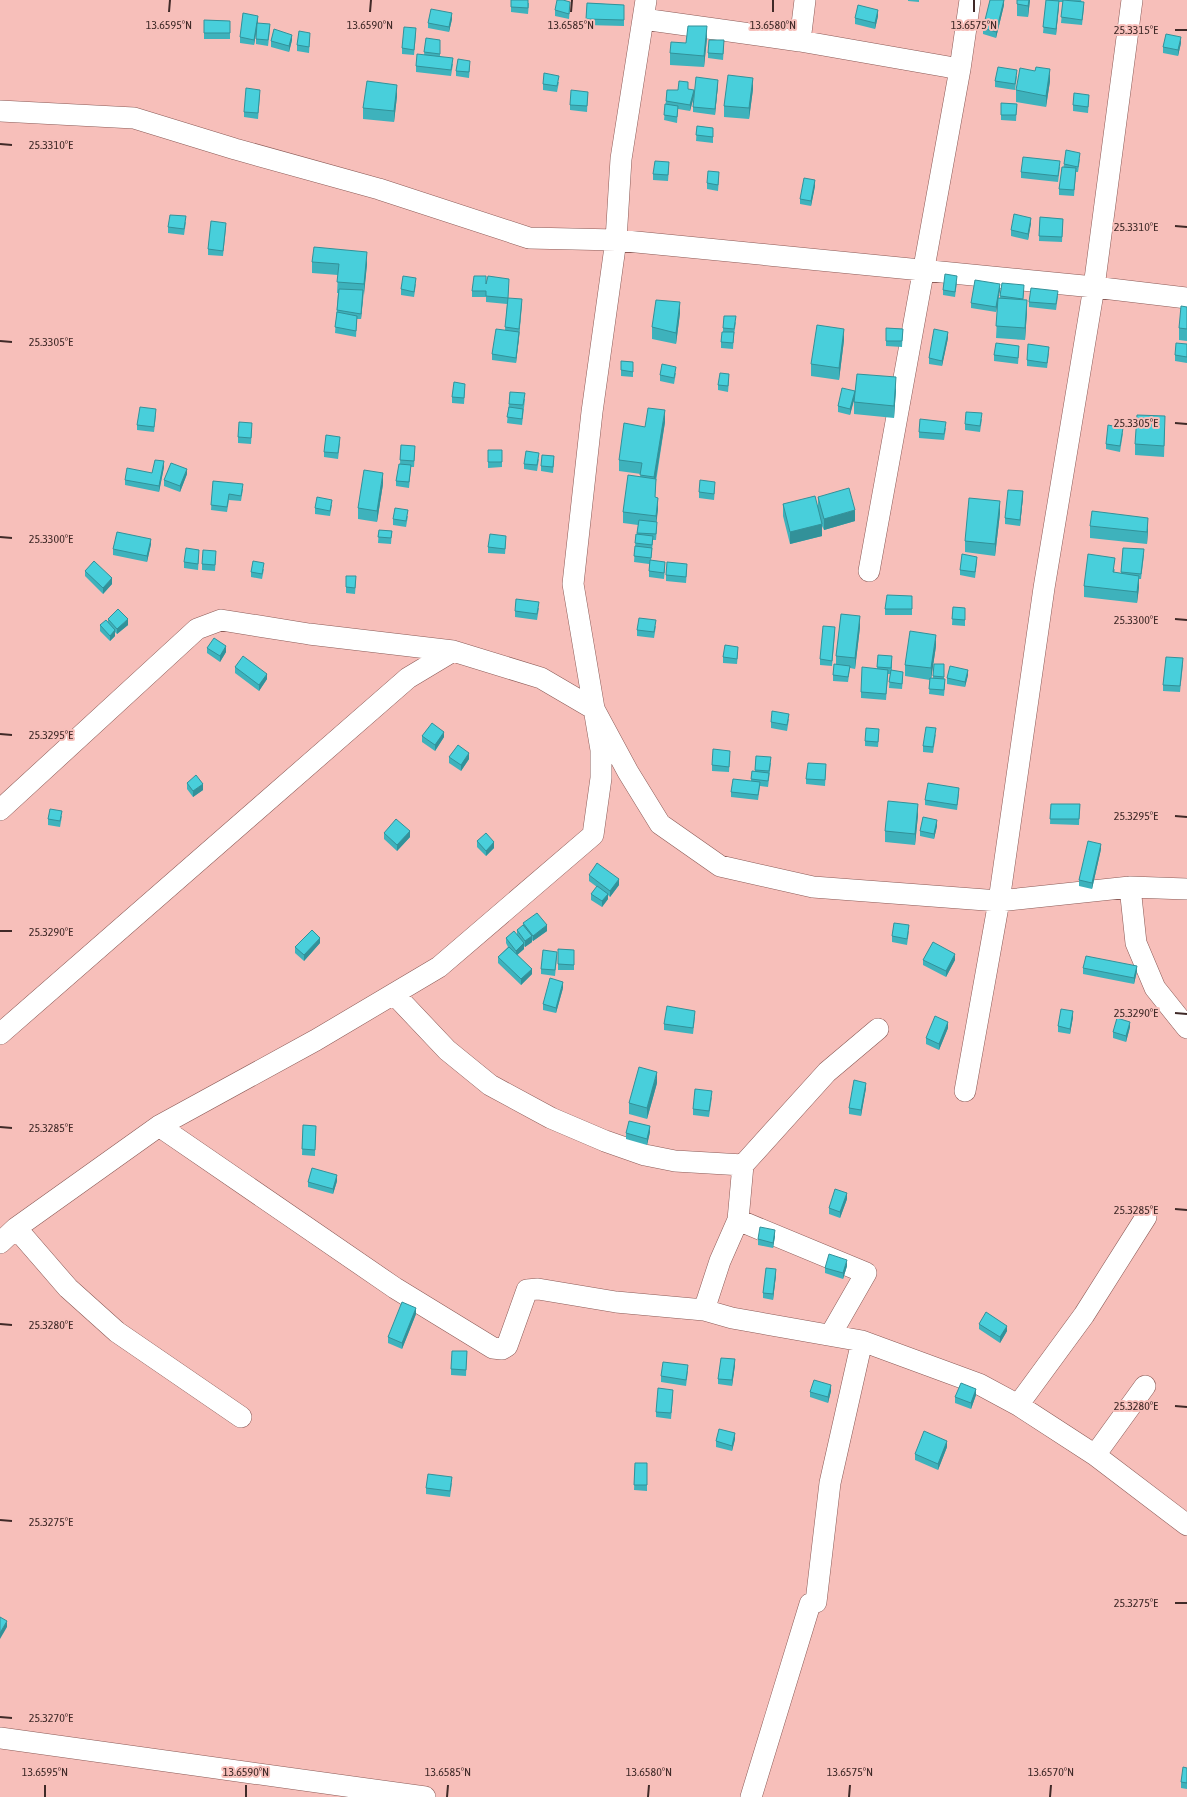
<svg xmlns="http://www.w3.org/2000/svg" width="1187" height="1797" viewBox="0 0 1187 1797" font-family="'Asap Condensed',sans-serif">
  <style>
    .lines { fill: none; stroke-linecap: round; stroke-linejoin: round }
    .street-casing { stroke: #8b5a56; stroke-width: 22 }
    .street { stroke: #fff; stroke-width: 21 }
    .wall { fill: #3eb2bc }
    .shaded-wall { fill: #329199 }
    .building { fill: #48cfdb; stroke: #329199 }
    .ticks { fill: none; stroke: #402a28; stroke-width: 2 }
    .ticks-label { font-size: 12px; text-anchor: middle; fill: #402a28; stroke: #f7bfba; stroke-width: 4; stroke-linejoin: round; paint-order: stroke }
  </style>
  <rect width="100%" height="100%" fill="#f7bfba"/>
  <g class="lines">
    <g class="street-casing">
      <path id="street" d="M 643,19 L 800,41 L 960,69
        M 800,41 L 805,0
        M 0,111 L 134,118 L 235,149 L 379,189 L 529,238 L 616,240 L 1094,287 L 1187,298
        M 869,571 L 960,69 L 970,0
        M 0,810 L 197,629 L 221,620 L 309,634 L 453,651 L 541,678 L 594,709 L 628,772 L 660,824 L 720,866 L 813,887 L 999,901 L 1130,887 L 1187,889
        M 1130,887 L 1136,943 L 1155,988 L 1187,1028
        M 395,995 L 447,1050 L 490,1085 L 551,1118 L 605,1141 L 645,1155 L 675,1161 L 743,1165
        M 0,1034 L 408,678 L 453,651
        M 965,1091 L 999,901 L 1044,588 L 1094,287 L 1132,0
        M 159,1126 L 395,1288 L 493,1348 L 502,1349 L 507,1346 L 527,1290 L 538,1289 L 616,1302 L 704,1310 L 732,1318 L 862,1341 L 979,1384 L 1018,1405 L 1095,1455 L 1187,1525
        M 738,1220 L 866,1273 L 831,1334
        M 16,1228 L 68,1288 L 117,1332 L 241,1417
        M 0,1243 L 16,1228 L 159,1126 L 316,1040 L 439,967 L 593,835 L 601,778 L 601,750 L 573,584 L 592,412 L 616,240 L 621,159 L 646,0
        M 704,1310 L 720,1261 L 738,1220 L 743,1165 L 827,1072 L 878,1029
        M 1018,1405 L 1084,1315 L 1146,1217
        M 1095,1455 L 1145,1386
        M 0,1738 L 425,1797
        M 751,1797 L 810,1604 L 816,1602 L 830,1483 L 862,1341"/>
    </g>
    <use href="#street" class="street"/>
  </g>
  <path class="wall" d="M 908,0 L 919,0 L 919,2 L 908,1 Z
    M 1017,0 L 1030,0 L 1028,17 L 1017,16 Z
    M 1046,0 L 1081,0 L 1084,8 L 1082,25 L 1061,23 L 1063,2 L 1059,2 L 1056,35 L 1043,33 Z
    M 529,3 L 528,14 L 511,12 L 511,7 Z
    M 587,3 L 624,5 L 624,26 L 586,25 Z
    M 1004,5 L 996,38 L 983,34 L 983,28 Z
    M 570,7 L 569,19 L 555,16 L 555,10 Z
    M 878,16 L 875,29 L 855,24 L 855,18 Z
    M 452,19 L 449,32 L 428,28 L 428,23 Z
    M 204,20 L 230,21 L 230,39 L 204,39 Z
    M 258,21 L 254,45 L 240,43 L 240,37 Z
    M 270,30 L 268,46 L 256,44 L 256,39 Z
    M 416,34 L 414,55 L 402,54 L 402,48 Z
    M 426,38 L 440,45 L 440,56 L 453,64 L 451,76 L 416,72 L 416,66 L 424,55 Z
    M 707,38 L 704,67 L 670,65 L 670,53 L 686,43 Z
    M 310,39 L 309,53 L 297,51 L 297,45 Z
    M 292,40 L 289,52 L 271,47 L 271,41 Z
    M 1181,43 L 1178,56 L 1163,53 L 1163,47 Z
    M 724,46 L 723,60 L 708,58 L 708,53 Z
    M 470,66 L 469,78 L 456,76 L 456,71 Z
    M 1035,71 L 1050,81 L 1046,107 L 1016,102 L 1016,90 Z
    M 1017,76 L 1015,90 L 995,87 L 995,81 Z
    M 559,82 L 557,92 L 543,90 L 543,84 Z
    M 718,85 L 715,115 L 693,112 L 693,107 Z
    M 688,89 L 694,96 L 690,111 L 678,109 L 677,123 L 664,120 L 667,90 L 678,90 Z
    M 753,89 L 749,119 L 724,117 L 724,106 Z
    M 588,92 L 587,112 L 570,110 L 570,105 Z
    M 260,95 L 258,119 L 244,117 L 244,112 Z
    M 397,96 L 394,122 L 363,119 L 363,108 Z
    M 1089,100 L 1088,113 L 1073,111 L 1073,105 Z
    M 1001,103 L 1017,104 L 1016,121 L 1001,120 Z
    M 697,126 L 713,128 L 713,143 L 696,141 Z
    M 1080,159 L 1078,172 L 1076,172 L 1074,196 L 1059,195 L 1059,189 L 1064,164 Z
    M 1060,167 L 1058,182 L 1021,178 L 1021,172 Z
    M 669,168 L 668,181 L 653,180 L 653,174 Z
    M 719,178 L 718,191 L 707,189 L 707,183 Z
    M 815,186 L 811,206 L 800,204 L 800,199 Z
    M 1040,217 L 1063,219 L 1062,242 L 1039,241 Z
    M 186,222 L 184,235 L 168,233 L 168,227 Z
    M 1031,223 L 1028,240 L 1011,236 L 1011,230 Z
    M 226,228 L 223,256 L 208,255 L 208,249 Z
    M 312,262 L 367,264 L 361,319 L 357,319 L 356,337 L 335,333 L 338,293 L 337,293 L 338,275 L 312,273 Z
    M 957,282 L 955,297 L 943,295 L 943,290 Z
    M 486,283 L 509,285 L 508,298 L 522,305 L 519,338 L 516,363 L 492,360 L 492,354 L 505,330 L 507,304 L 486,302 L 486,297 L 472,297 L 472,291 Z
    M 1002,283 L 1024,291 L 1023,299 L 1027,311 L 1025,340 L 996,338 L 998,299 L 996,312 L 971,308 L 971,303 L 1000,290 L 998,298 L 1000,298 Z
    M 416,284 L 414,297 L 401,295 L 401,289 Z
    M 1058,296 L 1056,310 L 1029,307 L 1029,302 Z
    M 1187,307 L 1187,341 L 1179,340 L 1179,328 Z
    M 680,313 L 676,344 L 652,339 L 652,327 Z
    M 736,322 L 734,335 L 733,349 L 721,348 L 721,342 L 723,332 L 723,328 Z
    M 886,328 L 903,329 L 902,347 L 886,346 Z
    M 948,338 L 942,366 L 929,364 L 929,358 Z
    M 844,340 L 839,380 L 811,376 L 811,364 Z
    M 1187,344 L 1187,363 L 1175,361 L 1175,355 Z
    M 1019,351 L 1018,364 L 994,361 L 994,355 Z
    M 1049,353 L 1047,368 L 1027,366 L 1027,360 Z
    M 621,361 L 633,362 L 633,377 L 621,376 Z
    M 676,373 L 674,384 L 660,381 L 660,375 Z
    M 729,380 L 728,392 L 718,390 L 718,385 Z
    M 465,389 L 464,404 L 452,403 L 452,397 Z
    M 896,389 L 894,418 L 854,414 L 854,398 L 850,415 L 838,412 L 838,406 L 855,391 Z
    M 510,392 L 525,399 L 522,425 L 507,423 Z
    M 156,415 L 154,432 L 137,430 L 137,425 Z
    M 982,419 L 980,432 L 965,430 L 965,424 Z
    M 665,422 L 656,482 L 655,497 L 658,509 L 656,522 L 657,528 L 656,540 L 653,540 L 651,561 L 665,568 L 664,579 L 649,577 L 649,564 L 634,562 L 636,534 L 637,534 L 638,525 L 623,523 L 623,512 L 640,477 L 641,474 L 619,471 L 619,460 L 645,427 Z
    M 252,428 L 251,444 L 238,443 L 238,437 Z
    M 946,428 L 944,440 L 919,438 L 919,432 Z
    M 1165,428 L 1164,457 L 1135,455 L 1135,444 Z
    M 1123,433 L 1120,452 L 1106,449 L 1106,444 Z
    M 340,443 L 338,459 L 324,457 L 324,452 Z
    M 401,445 L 415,452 L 414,467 L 411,467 L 409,488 L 396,486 L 396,481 L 400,464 Z
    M 488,450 L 502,450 L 502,467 L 488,468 Z
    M 539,459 L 537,471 L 524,469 L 524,464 Z
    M 554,462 L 553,473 L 541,471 L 541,466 Z
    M 164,467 L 159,492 L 125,485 L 125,480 L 152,473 Z
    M 187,474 L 180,492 L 164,486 L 164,480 Z
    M 213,481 L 243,489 L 241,501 L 229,500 L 227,512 L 211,510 Z
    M 383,484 L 377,522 L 358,519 L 358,508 Z
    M 715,488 L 714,500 L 699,498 L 699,492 Z
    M 818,497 L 855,521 L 824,530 L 822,526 L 822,536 L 790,544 L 783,516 L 783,504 L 818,505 Z
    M 1023,497 L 1020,526 L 1005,524 L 1005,518 Z
    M 332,505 L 330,516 L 315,514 L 315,508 Z
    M 1000,513 L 995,556 L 965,552 L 965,541 Z
    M 408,516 L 406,527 L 393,525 L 393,519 Z
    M 1090,526 L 1148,529 L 1147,544 L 1090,538 Z
    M 379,530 L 392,531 L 391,544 L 378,543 Z
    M 506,542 L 505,554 L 488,553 L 488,547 Z
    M 151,544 L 147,562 L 113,555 L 113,549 Z
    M 1123,548 L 1144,555 L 1141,579 L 1139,579 L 1139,587 L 1137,603 L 1084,597 L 1084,586 L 1115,569 L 1114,573 L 1121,573 Z
    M 199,556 L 198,570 L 184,568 L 184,562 Z
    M 216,557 L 215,571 L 202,570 L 202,564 Z
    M 977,562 L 975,578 L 960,575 L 960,570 Z
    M 264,569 L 262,579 L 251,577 L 251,572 Z
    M 687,570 L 686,583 L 666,581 L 666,575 Z
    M 85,571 L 112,584 L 103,594 L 85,576 Z
    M 346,576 L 356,582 L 355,594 L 346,593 Z
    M 912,596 L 912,615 L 885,615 L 885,609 Z
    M 953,607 L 965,608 L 965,626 L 952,625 Z
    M 539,608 L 537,620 L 515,617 L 515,611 Z
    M 108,619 L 128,625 L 117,634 L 115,632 L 115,636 L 110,641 L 100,631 L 100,625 L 108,622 Z
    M 656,626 L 654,638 L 637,636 L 637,630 Z
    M 860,627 L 855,669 L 850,668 L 848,682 L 833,681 L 833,675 L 836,664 L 836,656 Z
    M 835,633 L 832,666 L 820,665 L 820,659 Z
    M 936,646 L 931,678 L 933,678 L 934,664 L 944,664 L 944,679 L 945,685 L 944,696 L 929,694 L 930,680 L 905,676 L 905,665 Z
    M 207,648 L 226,652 L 220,662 L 207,653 Z
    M 738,653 L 737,664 L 723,663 L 723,657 Z
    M 878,655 L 892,662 L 892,670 L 903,678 L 902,689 L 889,688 L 890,674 L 888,674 L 886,700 L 861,698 L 861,692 L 877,669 Z
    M 1183,664 L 1180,692 L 1163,691 L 1163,685 Z
    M 235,667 L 267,679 L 259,691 L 235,673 Z
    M 968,675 L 965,687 L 947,684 L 947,678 Z
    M 789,719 L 787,731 L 771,728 L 771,722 Z
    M 879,734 L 878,747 L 865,746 L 865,741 Z
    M 936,734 L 933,753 L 923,752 L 923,746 Z
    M 422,736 L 444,737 L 435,751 L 422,742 Z
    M 756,756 L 771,763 L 768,787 L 760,786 L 758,800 L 731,797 L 731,792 L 751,781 L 752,771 L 755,771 Z
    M 449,757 L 469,759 L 461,771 L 449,763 Z
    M 730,757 L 729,772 L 712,771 L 712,765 Z
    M 826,770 L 825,786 L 806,784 L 806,779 Z
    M 187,783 L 203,790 L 193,797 L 187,789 Z
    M 959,794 L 957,810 L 925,805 L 925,800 Z
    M 1051,804 L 1080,804 L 1079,825 L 1050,824 Z
    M 918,815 L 915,845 L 885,842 L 885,831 Z
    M 62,816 L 60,827 L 48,825 L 48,819 Z
    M 937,826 L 934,839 L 920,836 L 920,831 Z
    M 384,833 L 410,837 L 397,851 L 384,839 Z
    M 477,841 L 494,848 L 486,856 L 477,847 Z
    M 1101,849 L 1092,889 L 1079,886 L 1079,880 Z
    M 589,875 L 619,885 L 610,897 L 608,895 L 608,899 L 602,907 L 591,900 L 591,894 L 597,887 L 589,881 Z
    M 523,923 L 547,931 L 533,941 L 532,940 L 532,942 L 525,947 L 524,946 L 524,949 L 517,955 L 532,974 L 521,985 L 498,963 L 498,957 L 508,947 L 506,943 L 506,938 L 517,934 L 517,930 L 523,926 Z
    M 909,931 L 907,945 L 892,942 L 892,936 Z
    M 320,943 L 304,961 L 295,953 L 295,947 Z
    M 558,949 L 574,950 L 574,970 L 558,970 Z
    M 557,957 L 555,976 L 541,974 L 541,969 Z
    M 923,960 L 955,960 L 946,977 L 923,965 Z
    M 1083,968 L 1137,971 L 1134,984 L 1083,974 Z
    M 563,988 L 556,1013 L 543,1010 L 543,1004 Z
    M 695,1017 L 693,1034 L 664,1030 L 664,1024 Z
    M 1073,1017 L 1070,1034 L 1058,1032 L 1058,1026 Z
    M 1130,1027 L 1126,1042 L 1113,1038 L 1113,1032 Z
    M 948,1028 L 939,1050 L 926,1044 L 926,1038 Z
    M 657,1083 L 647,1119 L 629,1114 L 629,1103 Z
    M 866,1088 L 861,1116 L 849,1114 L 849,1108 Z
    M 712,1097 L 709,1117 L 693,1115 L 693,1109 Z
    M 303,1125 L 316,1126 L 315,1156 L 302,1155 Z
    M 650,1132 L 647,1145 L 626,1139 L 626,1133 Z
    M 337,1181 L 333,1194 L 308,1187 L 308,1182 Z
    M 847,1199 L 840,1218 L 829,1214 L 829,1208 Z
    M 775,1236 L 773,1248 L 758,1245 L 758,1239 Z
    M 847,1266 L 843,1279 L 825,1273 L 825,1268 Z
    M 776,1275 L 773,1300 L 763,1298 L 763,1293 Z
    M 416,1314 L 402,1349 L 388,1343 L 388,1337 Z
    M 979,1324 L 1007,1331 L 1000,1343 L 979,1329 Z
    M 467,1351 L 466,1376 L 451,1375 L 451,1369 Z
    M 735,1365 L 732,1386 L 718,1384 L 718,1379 Z
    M 688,1371 L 686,1386 L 661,1382 L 661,1376 Z
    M 831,1391 L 828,1403 L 810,1397 L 810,1392 Z
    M 976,1395 L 971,1409 L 955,1403 L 955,1397 Z
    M 673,1396 L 671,1419 L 656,1417 L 656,1412 Z
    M 735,1439 L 732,1451 L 716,1447 L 716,1441 Z
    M 947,1447 L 938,1470 L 915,1460 L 915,1454 Z
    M 635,1463 L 647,1463 L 647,1491 L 634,1490 Z
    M 452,1483 L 450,1497 L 426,1494 L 426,1488 Z
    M 1187,1768 L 1187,1789 L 1181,1788 L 1181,1782 Z"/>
  <path class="shaded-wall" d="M 1004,0 L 1004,5 L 996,38 L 996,32 Z
    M 1029,0 L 1030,0 L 1028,17 L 1028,6 Z
    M 1059,1 L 1059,7 L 1056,35 L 1056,29 Z
    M 878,10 L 878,16 L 875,29 L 875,23 Z
    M 452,13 L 452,19 L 449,32 L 449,27 Z
    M 258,16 L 258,21 L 254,45 L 254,40 Z
    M 707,26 L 707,38 L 704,67 L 704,56 Z
    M 292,35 L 292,40 L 289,52 L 289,46 Z
    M 1181,37 L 1181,43 L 1178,56 L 1178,50 Z
    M 1050,69 L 1050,81 L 1046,107 L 1046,96 Z
    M 753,78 L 753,89 L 749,119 L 749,108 Z
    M 718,80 L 718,85 L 715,115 L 715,109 Z
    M 397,85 L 397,96 L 394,122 L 394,111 Z
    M 694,90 L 694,96 L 690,111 L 690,105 Z
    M 815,180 L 815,186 L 811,206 L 811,201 Z
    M 1031,218 L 1031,223 L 1028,240 L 1028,234 Z
    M 367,252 L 367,264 L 364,295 L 364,284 Z
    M 1000,284 L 1000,290 L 996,312 L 996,307 Z
    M 363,290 L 363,296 L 361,319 L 361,314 Z
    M 522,299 L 519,338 L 516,363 L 516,358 L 519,333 Z
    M 1027,300 L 1027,311 L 1025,340 L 1025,328 Z
    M 680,302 L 680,313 L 676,344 L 676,333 Z
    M 844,329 L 844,340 L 839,380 L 839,368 Z
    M 948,332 L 948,338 L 942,366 L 942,361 Z
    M 896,377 L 896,389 L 894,418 L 894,406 Z
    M 855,391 L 855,397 L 850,415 L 850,409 Z
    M 665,410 L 665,422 L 654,489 L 654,477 Z
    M 164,461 L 164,467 L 159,492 L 159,486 Z
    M 187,469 L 187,474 L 180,492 L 180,486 Z
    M 383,473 L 383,484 L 377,522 L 377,511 Z
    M 1023,491 L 1023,497 L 1020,526 L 1020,520 Z
    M 658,498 L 658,509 L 656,527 L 656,516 Z
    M 1000,501 L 1000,513 L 995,556 L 995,544 Z
    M 855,510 L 855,521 L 824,530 L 824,519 Z
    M 1148,518 L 1148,529 L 1147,544 L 1147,532 Z
    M 822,524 L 822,536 L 790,544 L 790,532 Z
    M 151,539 L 151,544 L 147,562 L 147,556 Z
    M 1139,576 L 1139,587 L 1137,603 L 1137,592 Z
    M 112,578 L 112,584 L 103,594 L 103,588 Z
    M 860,616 L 860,627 L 855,669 L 855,658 Z
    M 128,619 L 128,625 L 117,634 L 117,629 Z
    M 115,630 L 115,636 L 110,641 L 110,636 Z
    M 936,635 L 936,646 L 931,680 L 931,668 Z
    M 226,646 L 226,652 L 220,662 L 220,656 Z
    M 968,670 L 968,675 L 965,687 L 965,682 Z
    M 267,674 L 267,679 L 259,691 L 259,685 Z
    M 444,732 L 444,737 L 435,751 L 435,745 Z
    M 469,753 L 469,759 L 461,771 L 461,765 Z
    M 203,784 L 203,790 L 193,797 L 193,791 Z
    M 918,804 L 918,815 L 915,845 L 915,834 Z
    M 937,820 L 937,826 L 934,839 L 934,834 Z
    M 410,831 L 410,837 L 397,851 L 397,845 Z
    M 494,842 L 494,848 L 486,856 L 486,851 Z
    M 1101,844 L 1101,849 L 1092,889 L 1092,883 Z
    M 619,879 L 619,885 L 610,897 L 610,891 Z
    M 608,894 L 608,899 L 602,907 L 602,901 Z
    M 547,925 L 547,931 L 533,941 L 533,936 Z
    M 532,936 L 532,942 L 525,947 L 525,941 Z
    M 320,938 L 320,943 L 304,961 L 304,955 Z
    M 524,943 L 524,949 L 516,956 L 516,951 Z
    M 955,954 L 955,960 L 946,977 L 946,971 Z
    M 1137,966 L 1137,971 L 1134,984 L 1134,978 Z
    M 532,969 L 532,974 L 521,985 L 521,979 Z
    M 563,982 L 563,988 L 556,1013 L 556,1008 Z
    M 1073,1011 L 1073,1017 L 1070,1034 L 1070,1029 Z
    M 948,1022 L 948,1028 L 939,1050 L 939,1044 Z
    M 1130,1022 L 1130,1027 L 1126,1042 L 1126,1036 Z
    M 657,1072 L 657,1083 L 647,1119 L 647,1108 Z
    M 866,1083 L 866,1088 L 861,1116 L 861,1110 Z
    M 650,1126 L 650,1132 L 647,1145 L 647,1139 Z
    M 337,1175 L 337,1181 L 333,1194 L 333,1189 Z
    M 847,1193 L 847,1199 L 840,1218 L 840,1212 Z
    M 775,1230 L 775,1236 L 773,1248 L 773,1243 Z
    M 847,1260 L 847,1266 L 843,1279 L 843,1273 Z
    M 776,1269 L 776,1275 L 773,1300 L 773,1294 Z
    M 416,1308 L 416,1314 L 402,1349 L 402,1343 Z
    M 1007,1326 L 1007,1331 L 1000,1343 L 1000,1337 Z
    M 735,1359 L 735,1365 L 732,1386 L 732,1380 Z
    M 831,1385 L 831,1391 L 828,1403 L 828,1397 Z
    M 976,1389 L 976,1395 L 971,1409 L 971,1403 Z
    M 735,1433 L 735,1439 L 732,1451 L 732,1446 Z
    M 947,1441 L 947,1447 L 938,1470 L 938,1464 Z
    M 7,1621 L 7,1627 L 0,1639 L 0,1633 Z"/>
  <path class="building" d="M 511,0 L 528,0 L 528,8 L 511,7 Z
    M 557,0 L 563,0 L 570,2 L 569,14 L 555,10 Z
    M 990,0 L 1004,0 L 996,32 L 983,28 Z
    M 1017,0 L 1029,0 L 1028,6 L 1017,4 Z
    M 1046,0 L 1059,1 L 1056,29 L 1043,27 Z
    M 1063,0 L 1084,2 L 1082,20 L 1061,17 Z
    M 587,3 L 624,5 L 624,20 L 586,19 Z
    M 858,5 L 878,10 L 875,23 L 855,18 Z
    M 431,9 L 452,13 L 449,27 L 428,23 Z
    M 243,13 L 258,16 L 254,40 L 240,37 Z
    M 204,20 L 230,21 L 230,33 L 204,33 Z
    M 257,23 L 270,24 L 268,40 L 256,39 Z
    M 688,26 L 707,26 L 704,56 L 670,53 L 671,42 L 686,43 Z
    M 404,27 L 416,28 L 414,50 L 402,48 Z
    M 274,29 L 292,35 L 289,46 L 271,41 Z
    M 299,31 L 310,33 L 309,47 L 297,45 Z
    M 1166,34 L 1181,37 L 1178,50 L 1163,47 Z
    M 426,38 L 440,40 L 440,54 L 424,52 Z
    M 709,40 L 724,40 L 723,54 L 708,53 Z
    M 417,54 L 453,58 L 451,70 L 416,66 Z
    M 458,59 L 470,61 L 469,72 L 456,71 Z
    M 998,67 L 1017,70 L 1015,84 L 995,81 Z
    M 1036,67 L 1050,69 L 1046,96 L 1016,90 L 1020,68 L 1035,71 Z
    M 544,73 L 559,76 L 557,86 L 543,84 Z
    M 728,75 L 753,78 L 749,108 L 724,106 Z
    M 696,77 L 718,80 L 715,109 L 693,107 Z
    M 367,81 L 397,85 L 394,111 L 363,108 Z
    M 679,81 L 688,82 L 688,89 L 694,90 L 690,105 L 666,101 L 667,90 L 678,90 Z
    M 246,88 L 260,90 L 258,113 L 244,112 Z
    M 571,90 L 588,92 L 587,106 L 570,105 Z
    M 1074,93 L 1089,95 L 1088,107 L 1073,105 Z
    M 1001,103 L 1017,104 L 1016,115 L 1001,115 Z
    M 665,104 L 678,106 L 677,117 L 664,115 Z
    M 697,126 L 713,128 L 713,137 L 696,135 Z
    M 1066,150 L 1080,153 L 1078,167 L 1064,164 Z
    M 1023,157 L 1060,161 L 1058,176 L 1021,172 Z
    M 655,161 L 669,162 L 668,175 L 653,174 Z
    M 1062,167 L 1076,168 L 1074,190 L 1059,189 Z
    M 708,171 L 719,172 L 718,185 L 707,183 Z
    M 804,178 L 815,180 L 811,201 L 800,199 Z
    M 1014,214 L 1031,218 L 1028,234 L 1011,230 Z
    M 170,215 L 186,216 L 184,229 L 168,227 Z
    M 1040,217 L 1063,219 L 1062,237 L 1039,236 Z
    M 211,221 L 226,223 L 223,251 L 208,249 Z
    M 314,247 L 367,252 L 364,284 L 337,282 L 339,264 L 312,262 Z
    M 945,274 L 957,276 L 955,292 L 943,290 Z
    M 403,276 L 416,278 L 414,292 L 401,289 Z
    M 474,276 L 486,276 L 486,284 L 488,276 L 509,279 L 508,298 L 486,296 L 486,291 L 472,291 Z
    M 975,280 L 1000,284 L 996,307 L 971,303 Z
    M 1002,283 L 1024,285 L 1023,299 L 1000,296 Z
    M 1031,288 L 1058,291 L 1056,304 L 1029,302 Z
    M 339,289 L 363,290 L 361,314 L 337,310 Z
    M 508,298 L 522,299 L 519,329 L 505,327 Z
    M 998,298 L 1027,300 L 1025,328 L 996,326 Z
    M 656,300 L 680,302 L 676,333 L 652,327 Z
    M 1181,306 L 1187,307 L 1187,329 L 1179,328 Z
    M 337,312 L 357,316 L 356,331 L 335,327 Z
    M 724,316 L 736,316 L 734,329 L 723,328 Z
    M 817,325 L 844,329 L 839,368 L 811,364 Z
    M 886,328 L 903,329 L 902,341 L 886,341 Z
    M 496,329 L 519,332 L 516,358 L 492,354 Z
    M 934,329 L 948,332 L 942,361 L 929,358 Z
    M 722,332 L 734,332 L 733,343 L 721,342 Z
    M 996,343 L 1019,346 L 1018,358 L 994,355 Z
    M 1176,343 L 1187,344 L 1187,357 L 1175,355 Z
    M 1028,344 L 1049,347 L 1047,363 L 1027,360 Z
    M 621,361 L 633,362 L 633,372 L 621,370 Z
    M 662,364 L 676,367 L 674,378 L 660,375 Z
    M 720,373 L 729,374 L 728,386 L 718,385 Z
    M 857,374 L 896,377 L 894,406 L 854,402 Z
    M 454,382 L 465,384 L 464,398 L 452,397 Z
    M 842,388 L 855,391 L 850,409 L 838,406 Z
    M 510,392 L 525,393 L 523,405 L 509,404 Z
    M 140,407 L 156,409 L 154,427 L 137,425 Z
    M 509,407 L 523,409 L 522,419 L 507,417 Z
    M 648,408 L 665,410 L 654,477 L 640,475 L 642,463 L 619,460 L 624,423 L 645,427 Z
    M 966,412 L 982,413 L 980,426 L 965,424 Z
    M 1137,415 L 1165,416 L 1164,446 L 1135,444 Z
    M 920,419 L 946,422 L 944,434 L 919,432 Z
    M 239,422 L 252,423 L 251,438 L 238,437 Z
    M 1108,425 L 1123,428 L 1120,446 L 1106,444 Z
    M 326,435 L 340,437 L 338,453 L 324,452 Z
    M 401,445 L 415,446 L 414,461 L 400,460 Z
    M 488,450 L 502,450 L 502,462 L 488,462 Z
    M 526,451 L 539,453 L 537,465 L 524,464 Z
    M 542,455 L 554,456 L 553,467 L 541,466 Z
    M 155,460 L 164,461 L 159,486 L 125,480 L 127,468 L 152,473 Z
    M 171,463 L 187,469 L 180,486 L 164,480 Z
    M 399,464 L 411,465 L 409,482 L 396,481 Z
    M 364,470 L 383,473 L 377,511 L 358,508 Z
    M 628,475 L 656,479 L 655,497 L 658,498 L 656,516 L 623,512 Z
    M 700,480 L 715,482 L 714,494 L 699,492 Z
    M 213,481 L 243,484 L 241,496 L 229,494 L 227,507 L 211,505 Z
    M 849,488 L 855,510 L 824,519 L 818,497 Z
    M 1008,490 L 1023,491 L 1020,520 L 1005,518 Z
    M 815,496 L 822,524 L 790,532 L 783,504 Z
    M 317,497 L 332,500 L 330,511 L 315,508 Z
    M 969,498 L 1000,501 L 995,544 L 965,541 Z
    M 395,508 L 408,510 L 406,521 L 393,519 Z
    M 1092,511 L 1148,518 L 1147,532 L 1090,526 Z
    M 639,520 L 657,522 L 656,534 L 637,533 Z
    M 379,530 L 392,531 L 391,538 L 378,537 Z
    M 117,532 L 151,539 L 147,556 L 113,549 Z
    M 490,534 L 506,536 L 505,549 L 488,547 Z
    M 636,534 L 653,536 L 652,545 L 635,543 Z
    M 635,546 L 652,548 L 651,558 L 634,556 Z
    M 186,548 L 199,550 L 198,564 L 184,562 Z
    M 1123,548 L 1144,549 L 1141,574 L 1121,572 Z
    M 203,550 L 216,551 L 215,565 L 202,564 Z
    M 962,554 L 977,557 L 975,572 L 960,570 Z
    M 1088,554 L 1115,558 L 1113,572 L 1139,576 L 1137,592 L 1084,586 Z
    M 650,560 L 665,562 L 664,573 L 649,571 Z
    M 94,561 L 112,578 L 103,588 L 85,571 Z
    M 253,561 L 264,563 L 262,574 L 251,572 Z
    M 667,562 L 687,564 L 686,577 L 666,575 Z
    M 346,576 L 356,576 L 355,588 L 346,587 Z
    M 887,595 L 912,596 L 912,609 L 885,609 Z
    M 516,599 L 539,602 L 537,614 L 515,611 Z
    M 953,607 L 965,608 L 965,620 L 952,619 Z
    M 118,609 L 128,619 L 117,629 L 108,619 Z
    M 841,614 L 860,616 L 855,658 L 836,656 Z
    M 639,618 L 656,620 L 654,632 L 637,630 Z
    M 106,620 L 115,630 L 110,636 L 100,625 Z
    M 823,626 L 835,627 L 832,661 L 820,659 Z
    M 910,631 L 936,635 L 931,668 L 905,665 Z
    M 214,638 L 226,646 L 220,656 L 207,648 Z
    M 725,645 L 738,647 L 737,659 L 723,657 Z
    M 878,655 L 892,656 L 891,668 L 877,667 Z
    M 243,656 L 267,674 L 259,685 L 235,667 Z
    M 1166,657 L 1183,658 L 1180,686 L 1163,685 Z
    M 834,664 L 850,666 L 848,677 L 833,675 Z
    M 934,664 L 944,664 L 944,677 L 933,676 Z
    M 950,666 L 968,670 L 965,682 L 947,678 Z
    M 862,667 L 888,670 L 886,694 L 861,692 Z
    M 891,670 L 903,672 L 902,684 L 889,682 Z
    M 930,678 L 945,679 L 944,690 L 929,689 Z
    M 772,711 L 789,714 L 787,725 L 771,722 Z
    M 432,723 L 444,732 L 435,745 L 422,736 Z
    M 926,727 L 936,728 L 933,747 L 923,746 Z
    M 866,728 L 879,729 L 878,742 L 865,741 Z
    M 458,745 L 469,753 L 461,765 L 449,757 Z
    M 713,749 L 730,751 L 729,767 L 712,765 Z
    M 756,756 L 771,757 L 769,771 L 755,770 Z
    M 808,763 L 826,764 L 825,780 L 806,779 Z
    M 752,771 L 769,773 L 768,781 L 751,779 Z
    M 196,775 L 203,784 L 193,791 L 187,783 Z
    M 733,779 L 760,782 L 758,795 L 731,792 Z
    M 928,783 L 959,788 L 957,805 L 925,800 Z
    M 888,801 L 918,804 L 915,834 L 885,831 Z
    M 1051,804 L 1080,804 L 1079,819 L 1050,819 Z
    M 50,809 L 62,811 L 60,821 L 48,819 Z
    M 923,817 L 937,820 L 934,834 L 920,831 Z
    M 396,819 L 410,831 L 397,845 L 384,833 Z
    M 486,833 L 494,842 L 486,851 L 477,841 Z
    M 1088,841 L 1101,844 L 1092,883 L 1079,880 Z
    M 597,863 L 619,879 L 610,891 L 589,875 Z
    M 597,886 L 608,894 L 602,901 L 591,894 Z
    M 537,913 L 547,925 L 533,936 L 523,923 Z
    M 894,923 L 909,925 L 907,939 L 892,936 Z
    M 523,925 L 532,936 L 525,941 L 517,930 Z
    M 312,930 L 320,938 L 304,955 L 295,947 Z
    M 514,931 L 524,943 L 516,951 L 506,938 Z
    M 933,942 L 955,954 L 946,971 L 923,960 Z
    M 509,947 L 532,969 L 521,979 L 498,957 Z
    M 558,949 L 574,950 L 574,965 L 558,964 Z
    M 543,950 L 557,952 L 555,970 L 541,969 Z
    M 1086,956 L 1137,966 L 1134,978 L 1083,968 Z
    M 550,978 L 563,982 L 556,1008 L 543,1004 Z
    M 667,1006 L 695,1011 L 693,1028 L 664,1024 Z
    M 1061,1009 L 1073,1011 L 1070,1029 L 1058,1026 Z
    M 935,1016 L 948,1022 L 939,1044 L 926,1038 Z
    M 1117,1018 L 1130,1022 L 1126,1036 L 1113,1032 Z
    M 639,1067 L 657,1072 L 647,1108 L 629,1103 Z
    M 854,1080 L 866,1083 L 861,1110 L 849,1108 Z
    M 695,1089 L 712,1091 L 709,1111 L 693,1109 Z
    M 629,1121 L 650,1126 L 647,1139 L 626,1133 Z
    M 303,1125 L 316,1126 L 315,1150 L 302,1149 Z
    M 312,1168 L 337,1175 L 333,1189 L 308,1182 Z
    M 835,1189 L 847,1193 L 840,1212 L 829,1208 Z
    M 760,1227 L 775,1230 L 773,1243 L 758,1239 Z
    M 829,1254 L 847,1260 L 843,1273 L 825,1268 Z
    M 766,1268 L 776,1269 L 773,1294 L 763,1293 Z
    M 402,1302 L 416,1308 L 402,1343 L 388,1337 Z
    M 986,1312 L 1007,1326 L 1000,1337 L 979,1324 Z
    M 452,1351 L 467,1351 L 466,1370 L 451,1369 Z
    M 721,1358 L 735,1359 L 732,1380 L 718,1379 Z
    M 663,1362 L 688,1365 L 686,1380 L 661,1376 Z
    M 814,1380 L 831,1385 L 828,1397 L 810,1392 Z
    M 961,1383 L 976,1389 L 971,1403 L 955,1397 Z
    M 658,1388 L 673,1390 L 671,1413 L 656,1412 Z
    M 719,1429 L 735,1433 L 732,1446 L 716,1441 Z
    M 924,1431 L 947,1441 L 938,1464 L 915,1454 Z
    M 635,1463 L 647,1463 L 647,1485 L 634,1485 Z
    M 428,1474 L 452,1477 L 450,1491 L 426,1488 Z
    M 0,1617 L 7,1621 L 0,1633 Z
    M 1183,1767 L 1187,1768 L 1187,1783 L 1181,1782 Z"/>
  <path class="ticks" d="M 169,12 L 170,0M 370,12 L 371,0M 571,12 L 572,0M 773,12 L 773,0M 974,12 L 974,0M 1175,30 L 1187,30M 0,144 L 12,145M 1175,226 L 1187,227M 0,341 L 12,342M 1175,423 L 1187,424M 0,537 L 12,538M 1175,619 L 1187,620M 0,734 L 12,735M 1175,816 L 1187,817M 0,931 L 12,931M 1175,1013 L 1187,1014M 0,1127 L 12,1128M 1175,1209 L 1187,1210M 0,1324 L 12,1325M 1175,1406 L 1187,1407M 0,1520 L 12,1521M 1175,1603 L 1187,1603M 0,1717 L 12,1718M 45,1797 L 45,1785M 246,1797 L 246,1785M 447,1797 L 448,1785M 648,1797 L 649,1785M 849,1797 L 850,1785M 1050,1797 L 1051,1785"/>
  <g class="ticks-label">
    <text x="169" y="29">13.6595°N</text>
    <text x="370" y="29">13.6590°N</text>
    <text x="571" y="29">13.6585°N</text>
    <text x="773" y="29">13.6580°N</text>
    <text x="974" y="29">13.6575°N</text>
    <text x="1136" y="34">25.3315°E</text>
    <text x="51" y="149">25.3310°E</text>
    <text x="1136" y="231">25.3310°E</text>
    <text x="51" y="346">25.3305°E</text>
    <text x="1136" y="427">25.3305°E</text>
    <text x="51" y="543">25.3300°E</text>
    <text x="1136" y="624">25.3300°E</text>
    <text x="51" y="739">25.3295°E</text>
    <text x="1136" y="820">25.3295°E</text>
    <text x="51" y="936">25.3290°E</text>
    <text x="1136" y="1017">25.3290°E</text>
    <text x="51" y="1132">25.3285°E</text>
    <text x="1136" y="1214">25.3285°E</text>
    <text x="51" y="1329">25.3280°E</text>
    <text x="1136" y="1410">25.3280°E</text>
    <text x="51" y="1526">25.3275°E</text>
    <text x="1136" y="1607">25.3275°E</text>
    <text x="51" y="1722">25.3270°E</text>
    <text x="45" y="1776">13.6595°N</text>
    <text x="246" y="1776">13.6590°N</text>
    <text x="448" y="1776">13.6585°N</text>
    <text x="649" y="1776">13.6580°N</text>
    <text x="850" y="1776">13.6575°N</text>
    <text x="1051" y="1776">13.6570°N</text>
  </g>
</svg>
